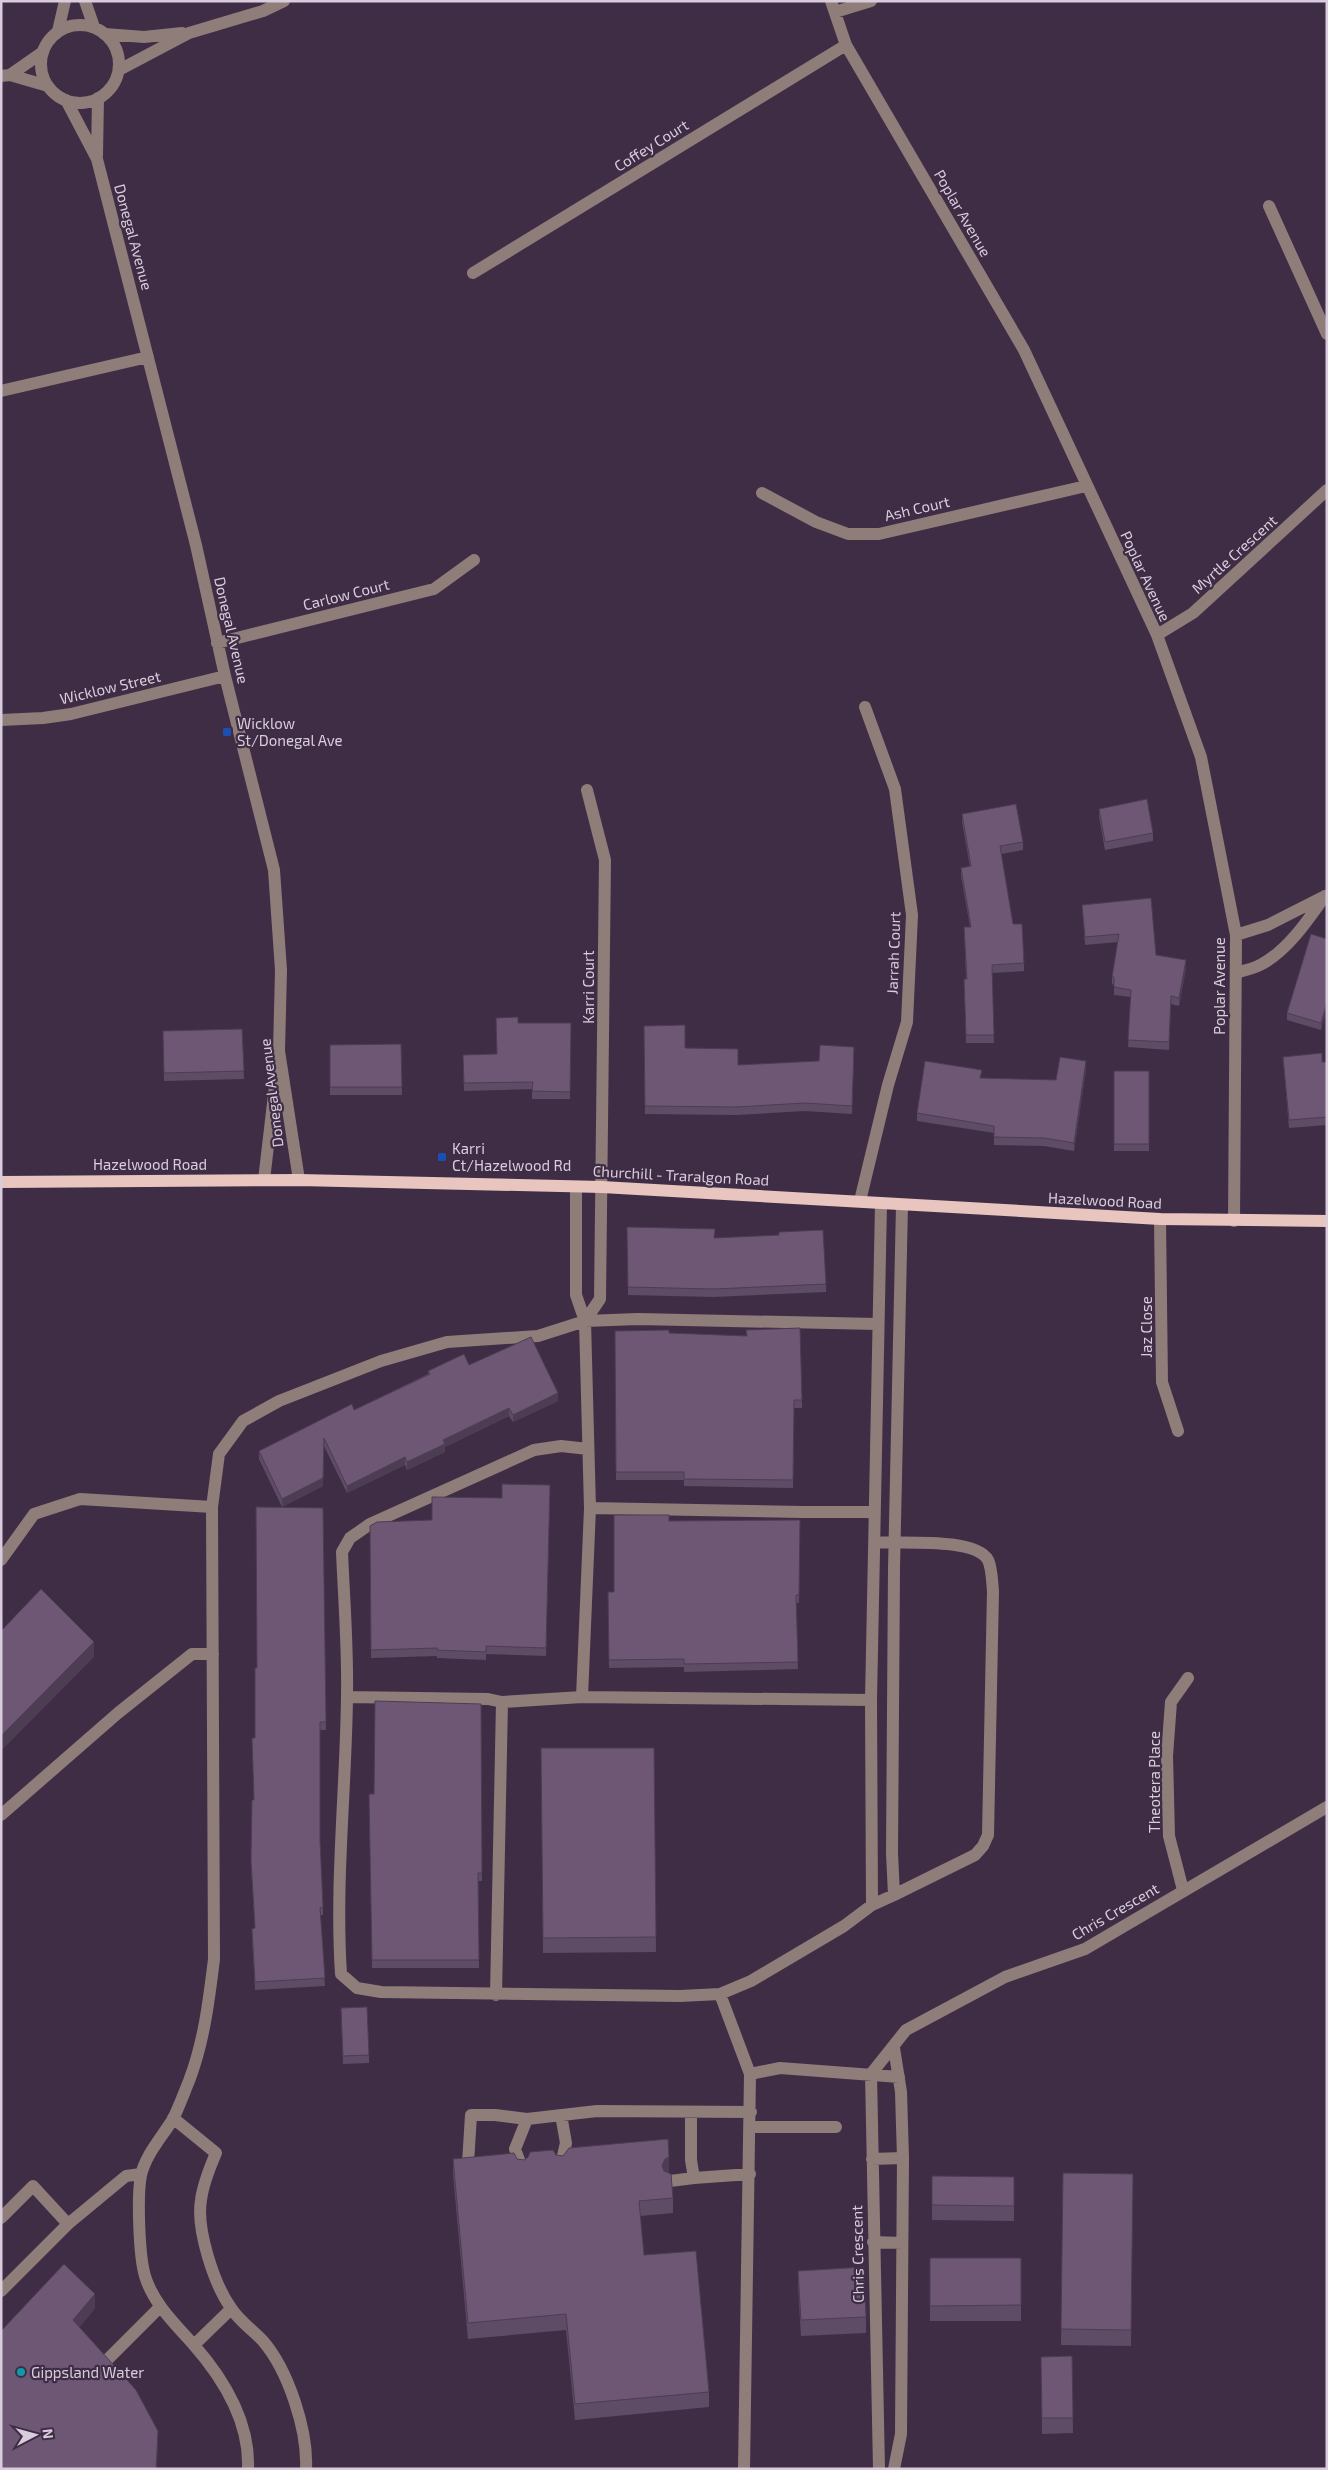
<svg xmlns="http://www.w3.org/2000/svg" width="1328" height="2470" viewBox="0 0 1328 2470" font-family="'Exo 2',sans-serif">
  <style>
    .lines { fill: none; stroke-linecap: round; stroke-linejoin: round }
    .minor { stroke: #8f7d7a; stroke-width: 12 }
    .major { stroke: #e8c5be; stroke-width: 12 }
    .wall { fill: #5e4b65 }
    .shaded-wall { fill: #4c3d52 }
    .building { fill: #6d5775; stroke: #4c3d52 }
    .transit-dot { fill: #1a4fb4; stroke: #3f2d46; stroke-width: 2 }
    .culture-dot { fill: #0f9aa8; stroke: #3f2d46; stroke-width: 2 }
    .labels { text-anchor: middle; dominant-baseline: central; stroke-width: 4.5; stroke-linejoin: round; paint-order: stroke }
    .street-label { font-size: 15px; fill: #d9cddd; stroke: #3f2d46 }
    .poi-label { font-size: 15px; fill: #d9cddd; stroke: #3f2d46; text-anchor: start }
  </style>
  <rect width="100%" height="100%" fill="#3f2d46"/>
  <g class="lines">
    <path class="minor" d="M 85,1 L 94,27
      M 831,1 L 846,45 L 1024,350 L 1157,635 L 1201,757 L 1236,935 L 1234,1221
      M 835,12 L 871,1
      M41 64a39 39 0 1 1 78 0a39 39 0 1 1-78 0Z
      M 58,31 L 65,1
      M 105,34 L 144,37 L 182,33
      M 119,70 L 189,33 L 263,11 L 284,1
      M 10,75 L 48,86
      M 1,76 L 10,75 L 43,52
      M 66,100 L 97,159 L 196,545 L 225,676 L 274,870 L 281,970 L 279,1051 L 299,1180
      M 97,156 L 98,98
      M 1269,206 L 1327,334
      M 473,273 L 846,45
      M 1,391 L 148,357
      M 762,493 L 816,522 L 848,534 L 879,534 L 1086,486
      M 1157,635 L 1193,613 L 1327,490
      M 217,643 L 434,589 L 474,560
      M 1,720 L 43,718 L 71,714 L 225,676
      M 1236,935 L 1268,925 L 1323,897
      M 1236,973 C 1244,970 1254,969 1262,964 C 1288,950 1308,920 1325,896
      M 264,1180 L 277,1069
      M 576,1187 L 576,1295 L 585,1321 L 590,1508 L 582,1697
      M 860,1201 L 888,1085 L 907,1022 L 912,915 L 895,789 L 865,707
      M 1160,1219 L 1162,1382 L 1178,1431
      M 585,1321 L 600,1299 L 605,860 L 587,790
      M 588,1449 L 561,1446 L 534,1450 L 370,1524 L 350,1538 L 342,1552 C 344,1600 348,1648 347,1696 C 346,1789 335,1882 341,1974 L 357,1988 L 381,1992 L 680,1996 L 720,1994 L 751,1981 L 844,1926 L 872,1905 L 871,1700 L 881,1204
      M 590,1508 L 802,1512 L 875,1512
      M 875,1542 C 900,1544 975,1537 988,1560 C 992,1568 992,1582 993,1591 L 988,1835 L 983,1846 L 975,1855 L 894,1895
      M 1,1560 L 34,1514 L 80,1499 L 212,1507
      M 347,1697 L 488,1699 L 502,1702 L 582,1697 L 871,1700
      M 1,1815 L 118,1713 L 192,1654 L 213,1654
      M 1183,1890 L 1169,1836 L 1167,1756 L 1171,1702 L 1188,1678
      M 872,1905 L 894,1895 L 892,1853 L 894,1568 L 902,1205
      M 720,1994 L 750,2074 L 780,2068 L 899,2077
      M 496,1995 L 502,1702
      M 894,2048 L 901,2092 L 903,2158 L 901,2434 L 894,2469
      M 691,2112 L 691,2160 L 694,2178 L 750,2174
      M 561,2115 L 566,2143 L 561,2164
      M 173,2118 L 216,2153 C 210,2167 203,2184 201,2200 C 196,2229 214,2284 231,2308 C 239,2321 253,2330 263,2341 C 288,2370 308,2430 306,2469
      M 750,2127 L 836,2127
      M 872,2159 L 903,2158
      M 468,2163 L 471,2115 L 495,2115 L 527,2119 L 597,2111 L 751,2112
      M 522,2168 L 515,2149 L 527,2119
      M 670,2181 L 694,2178
      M 1,2218 L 33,2186 L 68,2224
      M 873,2242 L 902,2243
      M 1,2291 L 68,2224 L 126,2176 L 141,2174
      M 194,2345 L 231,2309
      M 106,2361 L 160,2307
      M 248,2469 C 250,2422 223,2378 193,2344 C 175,2324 153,2303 145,2276 C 139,2256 137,2196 141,2175 C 146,2154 162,2137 173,2119 C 179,2107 184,2093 189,2081 C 204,2042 209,2000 214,1959 L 212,1507 L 219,1454 L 243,1421 L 279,1401 L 381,1361 L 447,1342 L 538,1336 L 585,1321 L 638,1319 L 877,1324
      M 744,2469 L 750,2074
      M 879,2469 L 871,2074 L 906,2030 L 1005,1977 L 1085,1949 L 1327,1807"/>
    <path class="major" d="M 1,1182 L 299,1180 L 602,1187 L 1160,1219 L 1327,1221"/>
  </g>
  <path class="wall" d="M 1099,809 L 1153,833 L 1153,841 L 1105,850 L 1099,817 Z
    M 962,814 L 1023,842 L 1023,850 L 1001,854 L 1013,924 L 1024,963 L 1024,971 L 992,973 L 994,1043 L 966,1043 L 964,979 L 966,979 L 964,927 L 970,927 L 961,876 L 961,868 L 970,867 L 962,822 Z
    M 1082,905 L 1156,955 L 1186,968 L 1179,1006 L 1171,1004 L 1169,1050 L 1128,1047 L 1131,997 L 1114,995 L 1114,985 L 1112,984 L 1112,977 L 1118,942 L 1085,945 Z
    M 1327,939 L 1321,1030 L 1287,1020 L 1287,1013 Z
    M 518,1023 L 571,1023 L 570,1099 L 532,1099 L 532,1089 L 464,1091 L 463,1055 L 497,1054 Z
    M 644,1026 L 685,1048 L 738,1065 L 819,1061 L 854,1055 L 852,1114 L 805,1111 L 736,1115 L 645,1114 Z
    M 242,1029 L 244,1079 L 164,1081 L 163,1031 Z
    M 401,1044 L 402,1095 L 330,1095 L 330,1045 Z
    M 1283,1057 L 1322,1062 L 1327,1062 L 1327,1125 L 1289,1128 Z
    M 1086,1069 L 1074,1151 L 1044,1146 L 994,1145 L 994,1133 L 917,1121 L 917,1113 L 982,1078 L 1056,1080 Z
    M 1114,1071 L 1149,1071 L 1149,1151 L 1114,1151 Z
    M 627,1227 L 715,1238 L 826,1284 L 826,1292 L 714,1297 L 628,1295 Z
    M 615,1331 L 669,1333 L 802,1400 L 802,1408 L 794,1408 L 793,1488 L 684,1486 L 684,1480 L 616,1480 Z
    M 469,1365 L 558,1401 L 513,1422 L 509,1416 L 445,1447 L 445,1452 L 407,1470 L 405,1465 L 347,1493 L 324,1446 L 323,1486 L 282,1507 L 259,1459 L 259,1451 L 354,1410 L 428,1374 L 428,1371 Z
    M 550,1485 L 546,1656 L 486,1654 L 486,1660 L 437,1658 L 437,1656 L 371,1658 L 370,1526 L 432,1520 L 502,1498 Z
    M 323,1508 L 326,1730 L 320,1730 L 320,1840 L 323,1907 L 323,1915 L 320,1915 L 325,1986 L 255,1990 L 252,1936 L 252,1929 L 255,1928 L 251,1868 L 252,1800 L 254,1800 L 257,1668 Z
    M 800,1520 L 799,1603 L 796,1603 L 798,1669 L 684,1672 L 684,1667 L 609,1668 L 608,1592 L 614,1592 L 669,1521 Z
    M 481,1704 L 482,1881 L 478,1881 L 479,1968 L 372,1968 L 369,1794 L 374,1794 Z
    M 541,1748 L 654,1748 L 656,1952 L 543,1953 Z
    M 341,2016 L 369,2055 L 369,2063 L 343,2064 Z
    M 556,2155 L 669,2173 L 673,2198 L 673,2213 L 640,2216 L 644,2255 L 709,2392 L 709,2407 L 575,2420 L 566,2330 L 468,2339 L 453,2174 L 453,2159 L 517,2159 L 524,2160 Z
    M 1063,2173 L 1133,2174 L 1131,2346 L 1061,2345 Z
    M 932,2176 L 1014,2177 L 1014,2221 L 932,2220 Z
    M 930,2258 L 1021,2258 L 1021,2321 L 930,2321 Z
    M 798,2271 L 866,2317 L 866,2333 L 801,2336 L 798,2286 Z
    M 1072,2356 L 1073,2433 L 1042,2434 L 1041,2357 Z"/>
  <path class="shaded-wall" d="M 1186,960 L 1186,968 L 1179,1006 L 1179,998 Z
    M 1327,1003 L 1327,1010 L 1321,1030 L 1321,1023 Z
    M 1086,1061 L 1086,1069 L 1074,1151 L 1074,1143 Z
    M 558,1393 L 558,1401 L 513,1422 L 513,1415 Z
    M 509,1408 L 509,1416 L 445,1447 L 445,1452 L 407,1470 L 407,1462 L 443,1440 Z
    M 324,1438 L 323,1486 L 282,1507 L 282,1499 Z
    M 405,1457 L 405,1465 L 347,1493 L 347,1486 Z
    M 94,1642 L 94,1657 L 1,1751 L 1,1736 Z
    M 669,2157 L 669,2173 L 665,2175 L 662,2166 L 665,2159 Z
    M 95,2294 L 95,2309 L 73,2335 L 73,2320 Z
    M 158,2431 L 158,2447 L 157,2469 L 156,2469 Z"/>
  <path class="building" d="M 1147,799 L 1153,833 L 1105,842 L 1099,809 Z
    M 1016,804 L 1023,842 L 1000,846 L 1013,924 L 1022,924 L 1024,963 L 992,965 L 994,1035 L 966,1035 L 964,979 L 967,979 L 964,927 L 971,927 L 961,868 L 971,866 L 962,814 Z
    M 1151,898 L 1156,955 L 1186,960 L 1179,998 L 1171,996 L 1169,1042 L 1128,1040 L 1131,990 L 1114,987 L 1114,977 L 1112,977 L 1119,934 L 1085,937 L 1082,905 Z
    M 1311,934 L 1327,939 L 1327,1003 L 1321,1023 L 1287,1013 Z
    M 518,1017 L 518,1023 L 571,1023 L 570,1092 L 532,1091 L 533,1082 L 464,1083 L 463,1055 L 497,1054 L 496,1018 Z
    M 685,1025 L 685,1048 L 738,1049 L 738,1065 L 819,1061 L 820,1045 L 854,1047 L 852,1106 L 805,1103 L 736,1107 L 645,1106 L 644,1026 Z
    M 242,1029 L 244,1071 L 164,1073 L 163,1031 Z
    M 401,1044 L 402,1087 L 330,1087 L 330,1045 Z
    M 1322,1053 L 1322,1062 L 1327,1062 L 1327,1117 L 1289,1120 L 1283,1057 Z
    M 1060,1057 L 1086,1061 L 1074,1143 L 1044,1138 L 994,1137 L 994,1126 L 917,1113 L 925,1061 L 982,1070 L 980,1078 L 1056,1080 Z
    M 1114,1071 L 1149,1071 L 1149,1144 L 1114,1144 Z
    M 627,1227 L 715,1229 L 714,1238 L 779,1235 L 779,1232 L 823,1230 L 826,1284 L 714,1289 L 628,1287 Z
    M 800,1328 L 802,1400 L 794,1400 L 793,1480 L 684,1479 L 684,1472 L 616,1472 L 615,1331 L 669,1330 L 669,1333 L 747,1336 L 746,1330 Z
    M 531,1337 L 558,1393 L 513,1415 L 509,1408 L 443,1440 L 445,1444 L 407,1462 L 405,1457 L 347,1486 L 324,1438 L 323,1478 L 282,1499 L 259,1451 L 352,1404 L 354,1410 L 430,1374 L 428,1371 L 464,1354 L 469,1365 Z
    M 502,1484 L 550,1485 L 546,1648 L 486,1646 L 486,1652 L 437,1650 L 437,1648 L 371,1650 L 370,1526 L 377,1522 L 432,1520 L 432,1497 L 502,1498 Z
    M 256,1507 L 323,1508 L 326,1722 L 320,1722 L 320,1840 L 323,1907 L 320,1908 L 325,1978 L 255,1982 L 252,1929 L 255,1928 L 251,1860 L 252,1800 L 254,1800 L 252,1738 L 255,1738 L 255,1668 L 257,1668 Z
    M 614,1515 L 669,1515 L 669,1521 L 800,1520 L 799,1595 L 796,1595 L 798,1662 L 684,1664 L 684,1659 L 609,1660 L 608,1592 L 614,1592 Z
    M 41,1589 L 94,1642 L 1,1736 L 1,1631 Z
    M 375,1701 L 481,1704 L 482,1873 L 478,1873 L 479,1960 L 372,1960 L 369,1794 L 374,1794 Z
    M 541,1748 L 654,1748 L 656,1937 L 543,1938 Z
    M 367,2007 L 369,2055 L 343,2056 L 341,2008 Z
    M 668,2139 L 669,2157 L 665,2159 L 662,2166 L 664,2171 L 671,2174 L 673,2198 L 639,2201 L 644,2255 L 696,2251 L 709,2392 L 575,2404 L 566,2314 L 468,2323 L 453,2159 L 514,2153 L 517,2159 L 524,2160 L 528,2157 L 530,2152 L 553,2150 L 556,2155 L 563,2156 L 569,2148 Z
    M 1063,2173 L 1133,2174 L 1131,2330 L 1061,2329 Z
    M 932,2176 L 1014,2177 L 1014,2206 L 932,2205 Z
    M 930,2258 L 1021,2258 L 1021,2305 L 930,2306 Z
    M 64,2264 L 95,2294 L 73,2320 L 136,2390 L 158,2431 L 156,2469 L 1,2469 L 1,2331 Z
    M 864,2267 L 866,2317 L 801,2320 L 798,2271 Z
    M 1072,2356 L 1073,2418 L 1042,2418 L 1041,2357 Z"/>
  <g class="transit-dot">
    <rect x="222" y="727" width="10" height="10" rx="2.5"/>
    <rect x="437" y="1152" width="10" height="10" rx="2.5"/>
  </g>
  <circle class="culture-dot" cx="21" cy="2372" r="5"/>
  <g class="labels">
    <g class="street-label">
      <text transform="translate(651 145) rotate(-32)">Coffey Court</text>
      <text transform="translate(963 213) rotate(60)">Poplar Avenue</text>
      <text transform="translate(134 237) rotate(75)">Donegal Avenue</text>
      <text transform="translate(917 508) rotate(-13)">Ash Court</text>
      <text transform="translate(1234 554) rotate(-42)">Myrtle Crescent</text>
      <text transform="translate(1146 576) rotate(65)">Poplar Avenue</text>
      <text transform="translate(346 594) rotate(-14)">Carlow Court</text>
      <text transform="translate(232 630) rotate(77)">Donegal Avenue</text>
      <text transform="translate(110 687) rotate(-13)">Wicklow Street</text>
      <text transform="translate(893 953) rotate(-88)">Jarrah Court</text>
      <text transform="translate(1219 986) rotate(-90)">Poplar Avenue</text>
      <text transform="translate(588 987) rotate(-90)">Karri Court</text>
      <text transform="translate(271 1093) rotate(-97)">Donegal Avenue</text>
      <text x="150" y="1164">Hazelwood Road</text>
      <text transform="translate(681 1175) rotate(3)">Churchill - Traralgon Road</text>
      <text transform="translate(1105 1200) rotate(3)">Hazelwood Road</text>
      <text transform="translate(1146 1327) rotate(-90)">Jaz Close</text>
      <text transform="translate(1154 1782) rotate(-90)">Theotera Place</text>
      <text transform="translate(1115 1911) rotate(-30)">Chris Crescent</text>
      <text transform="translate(857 2254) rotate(-91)">Chris Crescent</text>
    </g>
    <g class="poi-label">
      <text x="237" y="723">Wicklow<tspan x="237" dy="17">St/Donegal Ave</tspan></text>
      <text x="452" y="1148">Karri<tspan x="452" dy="17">Ct/Hazelwood Rd</tspan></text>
      <text x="31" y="2372">Gippsland Water</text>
    </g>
  </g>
  <rect width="1328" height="2470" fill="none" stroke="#d9cddd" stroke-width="5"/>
  <g transform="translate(35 2435) rotate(84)" stroke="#3f2d46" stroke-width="4" paint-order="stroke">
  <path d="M0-4L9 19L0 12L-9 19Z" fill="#d9cddd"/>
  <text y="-8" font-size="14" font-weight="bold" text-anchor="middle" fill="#d9cddd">N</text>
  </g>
</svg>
